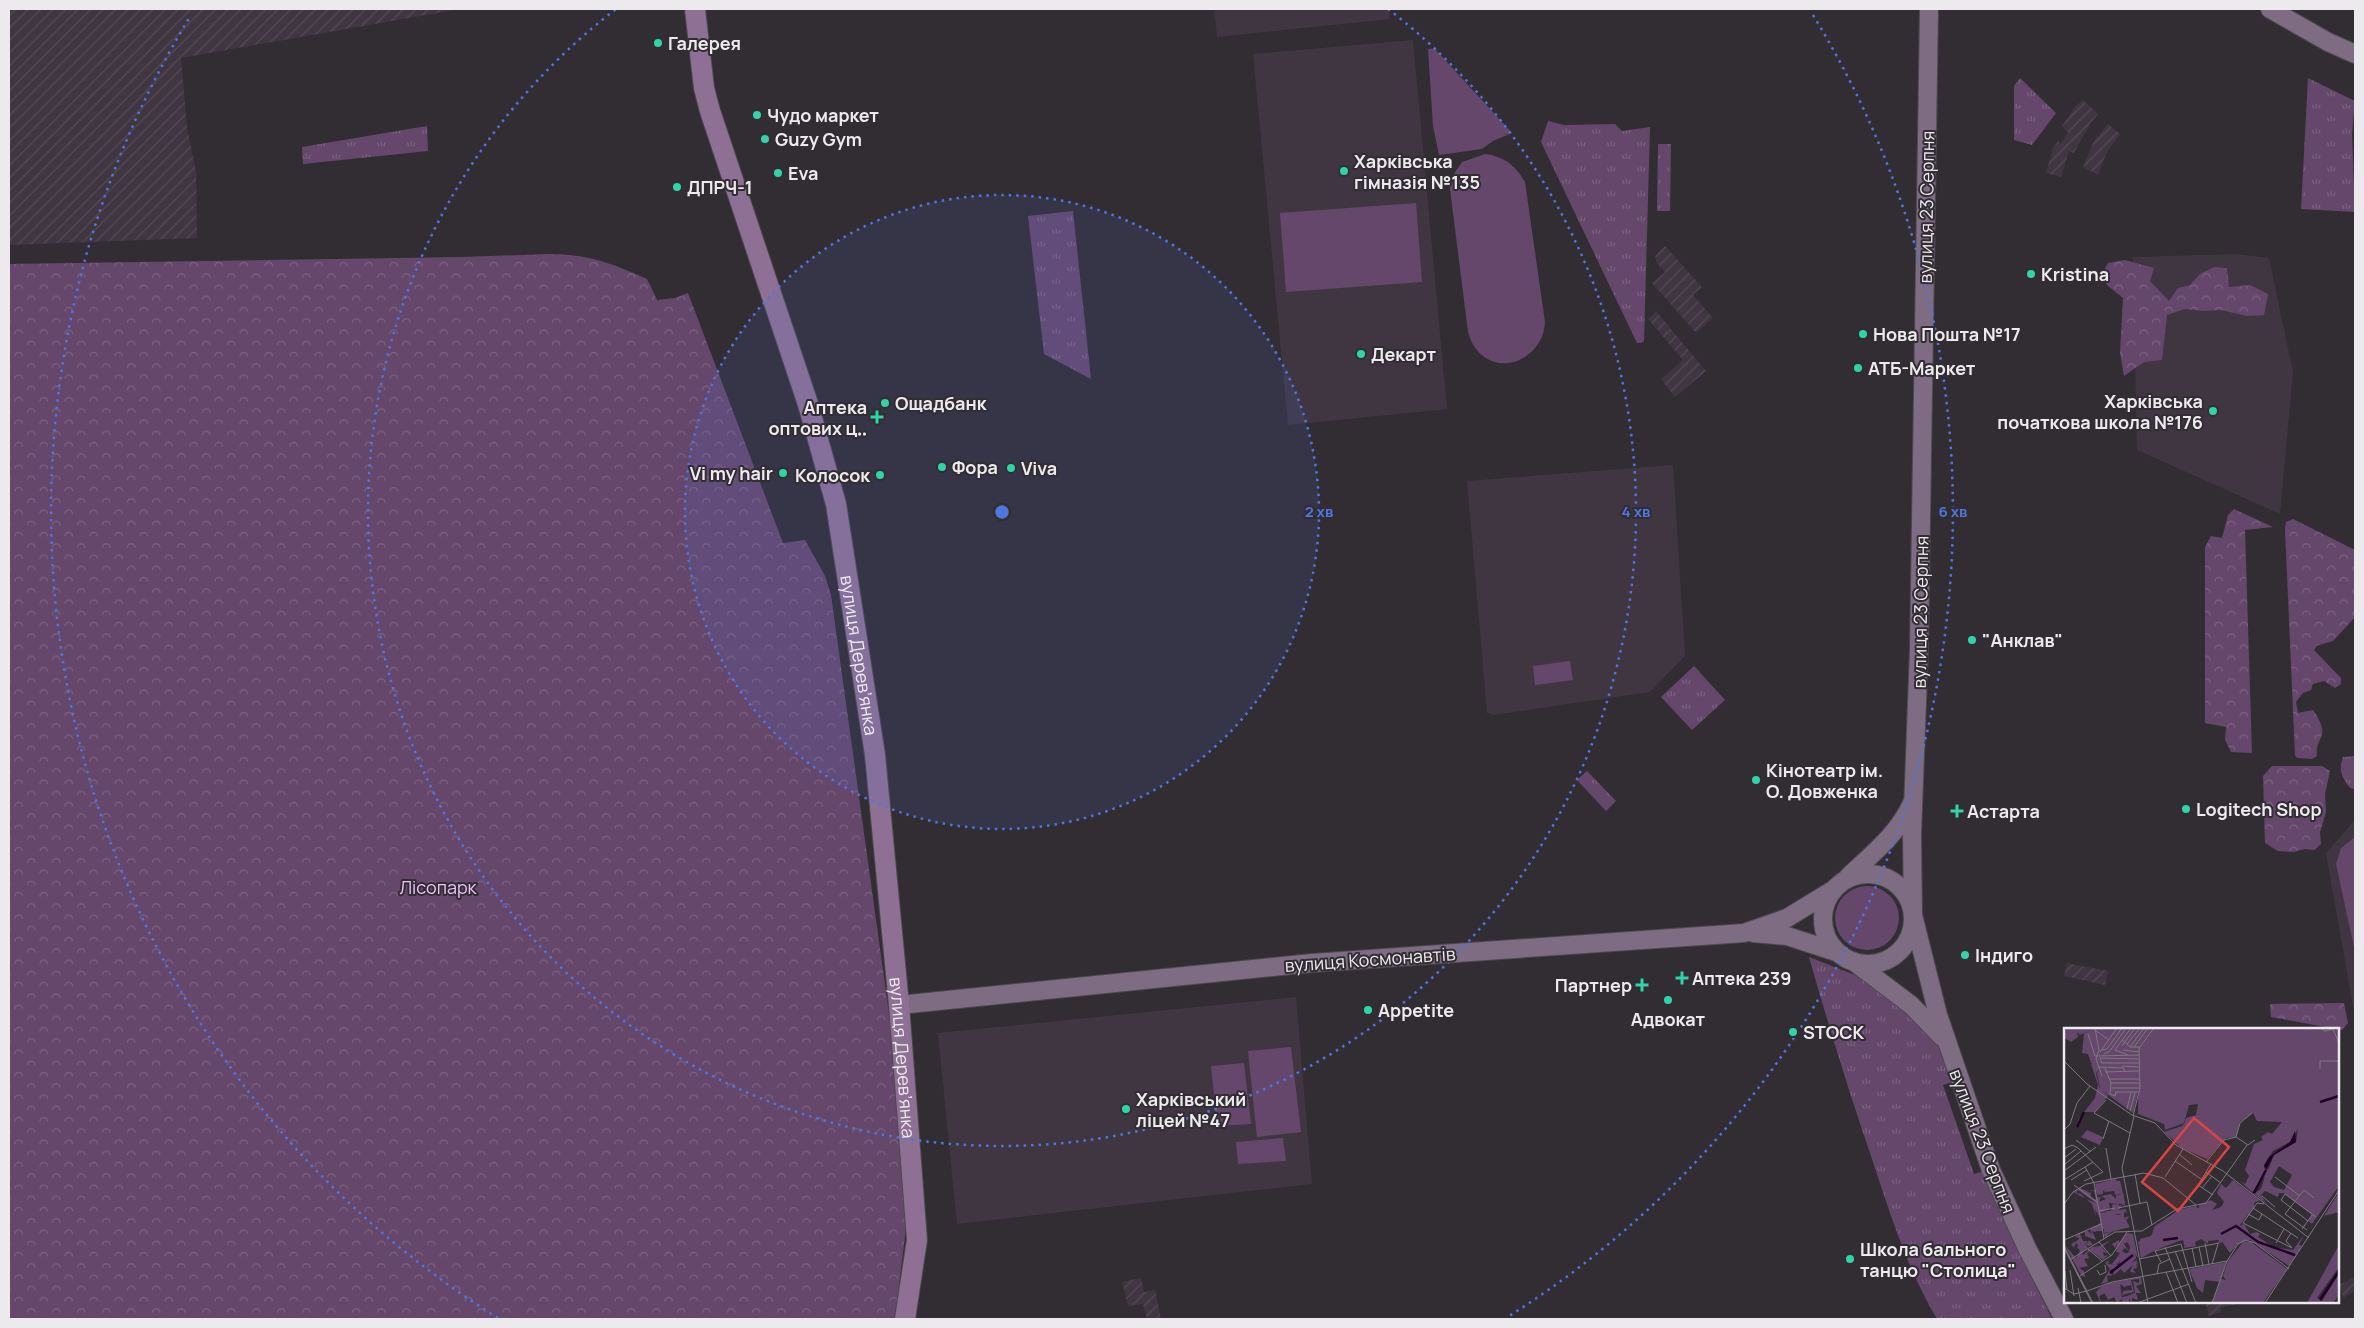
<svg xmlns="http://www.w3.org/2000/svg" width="2364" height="1328" viewBox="0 0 2364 1328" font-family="Manrope,sans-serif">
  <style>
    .built { fill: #3f3641 }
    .industrial { fill: url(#industrial-furrows) }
    .grass { fill: #65476c }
    .forest { fill: url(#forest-crowns) }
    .park { fill: url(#park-tufts) }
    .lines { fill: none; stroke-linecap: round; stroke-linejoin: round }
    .secondary-casing { stroke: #4c484d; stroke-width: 20 }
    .primary-casing { stroke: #4c484d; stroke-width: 22 }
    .secondary { stroke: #7d6c82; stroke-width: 18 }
    .primary { stroke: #8d7093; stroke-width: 20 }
    .ring { fill: none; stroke: #5175de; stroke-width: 2.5; stroke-dasharray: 2.5 5 }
    .poi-dot { fill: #30d4a9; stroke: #312d33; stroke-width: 2 }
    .labels { text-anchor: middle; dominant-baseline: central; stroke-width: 4; stroke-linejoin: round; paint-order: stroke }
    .poi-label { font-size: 18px; font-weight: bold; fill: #edeaee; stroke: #312d33; text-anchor: start }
    .street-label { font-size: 18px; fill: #edeaee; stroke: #312d33 }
    .park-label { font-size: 18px; fill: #f1c1fc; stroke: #312d33 }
    .inset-river { fill: none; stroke: #23002a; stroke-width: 2.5 }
    .inset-road { fill: none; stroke: #7c797e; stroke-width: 1 }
    .view { fill: #d94546; fill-opacity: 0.15; stroke: #d94546; stroke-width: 2.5 }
    .inset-edge { fill: none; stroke: #edeaee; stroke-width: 2.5 }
    .centre { fill: #5175de; stroke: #312d33; stroke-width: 2.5 }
    .ring-label { font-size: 15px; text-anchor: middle; font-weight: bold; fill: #5175de; stroke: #312d33; stroke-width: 4; stroke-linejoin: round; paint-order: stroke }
  </style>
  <defs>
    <pattern id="industrial-furrows" width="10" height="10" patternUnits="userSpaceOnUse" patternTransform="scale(1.25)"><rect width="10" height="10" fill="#3f3641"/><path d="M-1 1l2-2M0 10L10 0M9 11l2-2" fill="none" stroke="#524a54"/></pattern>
    <pattern id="forest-crowns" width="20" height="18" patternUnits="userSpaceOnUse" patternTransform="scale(1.25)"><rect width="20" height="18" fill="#65476c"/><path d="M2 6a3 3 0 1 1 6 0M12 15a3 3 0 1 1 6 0" fill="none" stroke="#7b6281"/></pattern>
    <pattern id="park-tufts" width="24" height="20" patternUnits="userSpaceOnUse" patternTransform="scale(1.25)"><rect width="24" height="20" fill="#65476c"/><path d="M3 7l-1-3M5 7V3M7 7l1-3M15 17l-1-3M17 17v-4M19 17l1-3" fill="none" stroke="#7b6281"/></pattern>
  </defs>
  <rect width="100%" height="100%" fill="#312d33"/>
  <path class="built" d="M 1214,9 L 1389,9 L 1390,19 L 1217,37 Z
    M 1413,40 L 1447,409 L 1288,425 L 1253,54 Z
    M 2236,254 L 2269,258 L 2293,372 L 2280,514 L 2137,450 L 2133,257 Z
    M 1673,465 L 1685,656 L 1650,692 L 1493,715 L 1487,713 L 1467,481 Z
    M 2355,820 L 2355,1018 L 2326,853 Z
    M 1296,997 L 1312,1184 L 957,1224 L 938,1033 Z"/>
  <path class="industrial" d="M 9,9 L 460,9 L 181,58 L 187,127 L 196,172 L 197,238 L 9,245 Z
    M 2083,100 L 2098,114 L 2090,124 L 2074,153 L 2069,151 L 2061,177 L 2046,173 L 2053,148 L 2058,141 L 2061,143 L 2068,133 L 2062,126 L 2075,107 Z
    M 2108,124 L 2120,134 L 2107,152 L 2098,175 L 2083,167 L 2094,141 Z
    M 1665,246 L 1702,287 L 1693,295 L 1713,318 L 1696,333 L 1652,283 L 1665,272 L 1657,263 L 1655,256 Z
    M 1656,311 L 1706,371 L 1675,397 L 1661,379 L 1683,360 L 1648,319 Z
    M 2067,963 L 2108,971 L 2105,985 L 2064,976 Z
    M 2355,1277 L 2355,1291 L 2343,1298 L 2339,1285 Z
    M 1141,1278 L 1144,1292 L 1155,1290 L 1161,1319 L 1147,1319 L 1143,1304 L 1128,1306 L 1122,1282 Z
    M 2205,1302 L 2243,1302 L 2221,1308 L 2221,1312 L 2209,1316 Z"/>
  <path class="grass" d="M 1428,49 L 1435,49 L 1512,133 L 1493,141 L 1482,149 L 1439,155 L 1433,126 Z
    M 1485,154 C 1505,157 1515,165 1525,182 L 1545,322 C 1544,359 1496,380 1474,346 C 1471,342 1470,337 1468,332 L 1449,181 L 1462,162 Z
    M 1416,203 L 1422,282 L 1286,292 L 1280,213 Z
    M 1570,661 L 1573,680 L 1535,685 L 1533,666 Z
    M 2355,837 L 2355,952 L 2336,864 L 2341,848 Z
    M1835 918a32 32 0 1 1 64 0a32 32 0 1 1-64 0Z
    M 1291,1047 L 1301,1132 L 1257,1137 L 1248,1051 Z
    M 1244,1063 L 1251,1124 L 1217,1126 L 1211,1066 Z
    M 1283,1138 L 1286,1161 L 1238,1164 L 1236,1142 Z"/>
  <path class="forest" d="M 548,254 C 589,254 610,263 647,279 L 657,300 L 675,298 L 688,293 L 783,543 L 805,540 L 825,576 L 831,595 L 892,1035 L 907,1219 L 895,1319 L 9,1319 L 9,264 L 461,257 Z
    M 2125,260 L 2154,268 L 2150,281 L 2169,301 L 2178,288 L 2190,285 L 2200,274 L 2214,267 L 2227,268 L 2229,287 L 2250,285 L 2268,294 L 2264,315 L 2247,316 L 2221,310 L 2204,311 L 2185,309 L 2167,315 L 2162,360 L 2144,362 L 2124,376 L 2120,353 L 2123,298 L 2107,285 L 2101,275 L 2108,263 Z
    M 2234,509 L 2273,527 L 2245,530 L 2252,753 L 2231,752 L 2225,740 L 2226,727 L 2205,723 L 2205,547 L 2211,536 L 2222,538 L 2228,515 Z
    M 2293,519 L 2355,550 L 2355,617 L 2333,641 L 2316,646 L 2314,650 L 2341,678 L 2341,684 L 2335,688 L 2324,681 L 2313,684 L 2311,690 L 2303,693 L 2296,702 L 2298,713 L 2313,710 C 2333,739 2314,736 2317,756 L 2312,759 L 2297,758 L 2295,755 L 2285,530 L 2286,522 Z
    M 2272,766 L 2322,766 L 2330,771 L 2325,794 L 2326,812 L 2320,832 L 2321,844 L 2314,850 L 2305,849 L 2293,852 L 2278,851 L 2265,843 L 2263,776 Z
    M 2344,1003 L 2348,1023 L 2342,1030 L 2271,1017 L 2270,1004 Z"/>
  <path class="park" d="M 2020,78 L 2056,113 L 2032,145 L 2014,140 L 2014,86 Z
    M 2308,78 L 2355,101 L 2352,134 L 2355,212 L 2301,209 Z
    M 1548,121 L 1564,125 L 1615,124 L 1622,131 L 1650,127 L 1644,342 L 1637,343 L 1541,142 Z
    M 427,126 L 428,151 L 303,164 L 302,147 Z
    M 1658,144 L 1671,144 L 1670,211 L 1657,211 Z
    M 1073,211 L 1091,379 L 1044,354 L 1028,216 Z
    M 1694,666 L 1725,700 L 1692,730 L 1661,697 Z
    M 2355,756 L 2355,789 L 2350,788 C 2342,777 2338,771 2343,757 Z
    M 1587,771 L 1616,801 L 1606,811 L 1577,780 Z
    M 1809,957 L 1855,975 L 1893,999 L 1939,1045 L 1953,1082 L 1943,1085 L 1974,1174 L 1985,1171 L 2011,1235 L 2052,1319 L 1937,1319 C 1909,1272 1892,1220 1875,1168 C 1851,1098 1829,1028 1809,957 Z"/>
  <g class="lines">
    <g class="secondary-casing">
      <path id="secondary" d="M 1929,9 L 1919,649 L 1912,835 L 1913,915 L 1938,1015 L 1991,1170 L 2027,1248 L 2064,1319
        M 2270,9 L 2328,42 L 2355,54
        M1823 919a45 45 0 1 1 90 0a45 45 0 1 1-90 0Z
        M 1848,877 C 1871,855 1899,833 1912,803
        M 1753,933 L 1787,936 L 1839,953
        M 1853,961 L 1911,1005 L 1942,1037
        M 899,1005 L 1312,963 L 1744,933 L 1787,918 L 1833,890"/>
    </g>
    <g class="primary-casing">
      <g id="primary">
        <path id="s1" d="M 695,9 L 704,88 L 710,111 L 808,404 L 836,504 L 875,755 L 899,1005 L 917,1240 L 905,1319"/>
      </g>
    </g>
    <use href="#secondary" class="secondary"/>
    <use href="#primary" class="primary"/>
  </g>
  <circle cx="1002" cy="512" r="317" fill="#5175de" fill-opacity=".12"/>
  <g class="ring">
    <circle cx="1002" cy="512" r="317"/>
    <path d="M1388 9A634 634 0 1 1 616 9"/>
    <path d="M498 1318A951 951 0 0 1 191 15M1813 15A951 951 0 0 1 1506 1318"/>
  </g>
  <g class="poi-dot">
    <circle cx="658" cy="43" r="5"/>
    <circle cx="757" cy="115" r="5"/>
    <circle cx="765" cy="139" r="5"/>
    <circle cx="1344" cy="171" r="5"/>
    <circle cx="778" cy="173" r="5"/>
    <circle cx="677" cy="187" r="5"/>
    <circle cx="2031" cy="274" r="5"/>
    <circle cx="1863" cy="334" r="5"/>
    <circle cx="1361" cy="354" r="5"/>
    <circle cx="1858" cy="368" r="5"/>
    <circle cx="885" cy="403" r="5"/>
    <circle cx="2213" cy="411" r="5"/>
    <path d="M874.5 409.5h5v5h5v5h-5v5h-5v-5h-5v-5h5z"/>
    <circle cx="942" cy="467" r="5"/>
    <circle cx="1011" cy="468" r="5"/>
    <circle cx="783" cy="473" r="5"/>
    <circle cx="880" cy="475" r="5"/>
    <circle cx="1972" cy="640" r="5"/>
    <circle cx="1756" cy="780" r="5"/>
    <circle cx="2186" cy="809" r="5"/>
    <path d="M1954.5 803.5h5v5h5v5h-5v5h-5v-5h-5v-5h5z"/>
    <circle cx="1965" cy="955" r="5"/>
    <path d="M1679.5 970.5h5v5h5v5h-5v5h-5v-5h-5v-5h5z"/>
    <path d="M1639.5 977.5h5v5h5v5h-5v5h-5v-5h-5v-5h5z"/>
    <circle cx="1668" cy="1000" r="5"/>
    <circle cx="1368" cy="1010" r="5"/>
    <circle cx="1793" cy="1032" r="5"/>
    <circle cx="1126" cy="1109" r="5"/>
    <circle cx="1850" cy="1259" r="5"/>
  </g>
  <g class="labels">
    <g class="poi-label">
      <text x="668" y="43">Галерея</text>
      <text x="767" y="115">Чудо маркет</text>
      <text x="775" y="139">Guzy Gym</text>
      <text x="1354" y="161">Харківська<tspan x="1354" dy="21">гімназія №135</tspan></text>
      <text x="788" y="173">Eva</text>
      <text x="687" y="187">ДПРЧ-1</text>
      <text x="2041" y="274">Kristina</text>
      <text x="1873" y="334">Нова Пошта №17</text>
      <text x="1371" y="354">Декарт</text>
      <text x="1868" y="368">АТБ-Маркет</text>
      <text x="2203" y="401" text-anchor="end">Харківська<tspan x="2203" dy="21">початкова школа №176</tspan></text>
      <text x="895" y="403">Ощадбанк</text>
      <text x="867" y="407" text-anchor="end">Аптека<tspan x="867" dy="21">оптових ц‥</tspan></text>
      <text x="952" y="467">Фора</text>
      <text x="1021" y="468">Viva</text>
      <text x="773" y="473" text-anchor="end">Vi my hair</text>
      <text x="870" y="475" text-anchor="end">Колосок</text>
      <text x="1982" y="640">"Анклав"</text>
      <text x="1766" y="770">Кінотеатр ім.<tspan x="1766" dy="21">О. Довженка</tspan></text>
      <text x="2196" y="809">Logitech Shop</text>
      <text x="1967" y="811">Астарта</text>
      <text x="1975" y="955">Індиго</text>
      <text x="1692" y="978">Аптека 239</text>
      <text x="1632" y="985" text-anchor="end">Партнер</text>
      <text x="1378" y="1010">Appetite</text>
      <text x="1668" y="1019" text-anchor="middle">Адвокат</text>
      <text x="1803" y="1032">STOCK</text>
      <text x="1136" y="1099">Харківський<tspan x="1136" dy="21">ліцей №47</tspan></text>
      <text x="1860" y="1249">Школа бального<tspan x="1860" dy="21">танцю "Столица"</tspan></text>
    </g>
    <g class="street-label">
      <text transform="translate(1926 207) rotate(-89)">вулиця 23 Серпня</text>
      <text transform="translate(1920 612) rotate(-89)">вулиця 23 Серпня</text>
      <text stroke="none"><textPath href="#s1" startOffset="669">вулиця Дерев’янка</textPath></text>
      <text transform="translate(1370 959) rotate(-4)">вулиця Космонавтів</text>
      <text stroke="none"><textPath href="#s1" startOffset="1074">вулиця Дерев’янка</textPath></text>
      <text transform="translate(1983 1141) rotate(69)">вулиця 23 Серпня</text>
    </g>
    <g class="park-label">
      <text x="438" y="887">Лісопарк</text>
    </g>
  </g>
  <g transform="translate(2064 1028)">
    <rect width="275" height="275" fill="#312d33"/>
    <path d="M 51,151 L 57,157 L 41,160 L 42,165 L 39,162 L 39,166 L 34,167 L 32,163 L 33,169 L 37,169 L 35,174 L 42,171 L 37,168 L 47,166 L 52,171 L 52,167 L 57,168 L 59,164 L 61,176 L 54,179 L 59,176 L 45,175 L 46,181 L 36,185 L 62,181 L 63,185 L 60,183 L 61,185 L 49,187 L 59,187 L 66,199 L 47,204 L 41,210 L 40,206 L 45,204 L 40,205 L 40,201 L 30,204 L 27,201 L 37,196 L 36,190 L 31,181 L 32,189 L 28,176 L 22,171 L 32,175 L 14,162 L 12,165 L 17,166 L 22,171 L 9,164 L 16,160 L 27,165 L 27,169 L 32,172 L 30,163 L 25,163 L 31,162 L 32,156 ZM 63,205 L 69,206 L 74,230 L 63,214 L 60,216 L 65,223 L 61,220 L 58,223 L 63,226 L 52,237 L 48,236 L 56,225 L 52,224 L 53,215 L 51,220 L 48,216 L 55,212 L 55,216 ZM 16,211 L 23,220 L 18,225 L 19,227 L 28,219 L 37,218 L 36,215 L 37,217 L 47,212 L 38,219 L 43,225 L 39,224 L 40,228 L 44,227 L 39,232 L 27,223 L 23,225 L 25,230 L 20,231 L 24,238 L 15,240 L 20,243 L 21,249 L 17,247 L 0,216 L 12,230 L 16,223 L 13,219 L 17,216 L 13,217 L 12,214 L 10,220 L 7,216 ZM 275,217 L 275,239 L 253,270 L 258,273 L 275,246 L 275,267 L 269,275 L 243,275 ZM 162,234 L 156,254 L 141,252 L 139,265 L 133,260 L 125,241 ZM 77,249 L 78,256 L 72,258 L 77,265 L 72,265 L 74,272 L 68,270 L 68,275 L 65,270 L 65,275 L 59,275 L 58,271 L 53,275 L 50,269 L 44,272 L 41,265 L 35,268 L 37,274 L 36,274 L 32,264 L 37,259 L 25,264 L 46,255 ZM 75,251 L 75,255 L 69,253 L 71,265 L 58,270 L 56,256 L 60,259 L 67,257 L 68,262 L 59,263 L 58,267 L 70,264 L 67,252 Z" fill="#65476c" fill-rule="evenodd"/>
    <path d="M 2,0 L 31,0 L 16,7 L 13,4 L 14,9 L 7,14 L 0,10 ZM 90,0 L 275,0 L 275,158 L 248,196 L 244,193 L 248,187 L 220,165 L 215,165 L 214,169 L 201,163 L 197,167 L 202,175 L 190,166 L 197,161 L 201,148 L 188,164 L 176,153 L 181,156 L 185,148 L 181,142 L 190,116 L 199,112 L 197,109 L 204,104 L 208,106 L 218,94 L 193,93 L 189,85 L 176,94 L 172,109 L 162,110 L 143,131 L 118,120 L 100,104 L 118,98 L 121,94 L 122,90 L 132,87 L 134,76 L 125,77 L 120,95 L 101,102 L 100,96 L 74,86 L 75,20 ZM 234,101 L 232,114 L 210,127 L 204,142 L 201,141 L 200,137 L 209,123 L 226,114 ZM 215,138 L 228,147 L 220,162 L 210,159 L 206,154 ZM 31,35 L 36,41 L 32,45 L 35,59 L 44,68 L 31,84 L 21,84 L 13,99 L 14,92 L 31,70 L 34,57 L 27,36 ZM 53,152 L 51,153 L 56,153 L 57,156 L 61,177 L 60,178 L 59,174 L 53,177 L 52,171 L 57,171 L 53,168 L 57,166 L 51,167 L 50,163 L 42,164 L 40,155 L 33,156 L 38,156 L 39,161 L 35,157 L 33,161 L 31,156 ZM 169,152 L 195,172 L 190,172 L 190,179 L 175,198 L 180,196 L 186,206 L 193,204 L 196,206 L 194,209 L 214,222 L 215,220 L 229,222 L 240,207 L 235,217 L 238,218 L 225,238 L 186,212 L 172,217 L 166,211 L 154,216 L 155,212 L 144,213 L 144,216 L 137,211 L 131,214 L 132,218 L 120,220 L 121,214 L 117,211 L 120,206 L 117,203 L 117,207 L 108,207 L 110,210 L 103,212 L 115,213 L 76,228 L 76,211 L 87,208 L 90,201 L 90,206 L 93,206 L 91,198 L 99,194 L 100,199 L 108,195 L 103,195 L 104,192 L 118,185 L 117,195 L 129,191 L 128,183 L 121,184 L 119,181 L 132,178 L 136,183 L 135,177 L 147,172 L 153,176 L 148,182 L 157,179 L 160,174 L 153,165 L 157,156 L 162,160 ZM 275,164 L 275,184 L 260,188 ZM 49,175 L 57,178 L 55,182 L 57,185 L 58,181 L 60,183 L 60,190 L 65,188 L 63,192 L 66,193 L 60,191 L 65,199 L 57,201 L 56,198 L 53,202 L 51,199 L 46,203 L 46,200 L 44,202 L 39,201 L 55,197 L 58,200 L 59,196 L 48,190 L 57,186 L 50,185 L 52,186 L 38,193 L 42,189 L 37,189 L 37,186 L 43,188 L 42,183 L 47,183 ZM 37,195 L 38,203 L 28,203 L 32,212 L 21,208 L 21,204 L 16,206 L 19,213 L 23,213 L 24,216 L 24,213 L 26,213 L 29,217 L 24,218 L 20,214 L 24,220 L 18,223 L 21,221 L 18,216 L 14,220 L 15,210 L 11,209 L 15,207 L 10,208 L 22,202 L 28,206 L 26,201 ZM 66,217 L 70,217 L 72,230 L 67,235 L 73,232 L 74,239 L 72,234 L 73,240 L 69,241 L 72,245 L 66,244 L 69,237 L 60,245 L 57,241 L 50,247 L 49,243 L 46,245 L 49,247 L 43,248 L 44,254 L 37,256 L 46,241 L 41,235 L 45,232 L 44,236 L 55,237 L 58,228 L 65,224 ZM 55,256 L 57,268 L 53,270 L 65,268 L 65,275 L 63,270 L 60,270 L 63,275 L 59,271 L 54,272 L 51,269 L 56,265 L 53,266 L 46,259 L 45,265 L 41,263 L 48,270 L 44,271 L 39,263 L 35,269 L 32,264 L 36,265 L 35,262 Z" fill="#65476c" fill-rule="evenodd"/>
    <path d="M 170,153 L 196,173 L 191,174 L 175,198 L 184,204 L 166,225 L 157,212 L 137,211 L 124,217 L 120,217 L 119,212 L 103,216 L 77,230 L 74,214 L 89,207 L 90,199 L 116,181 L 134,180 L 142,177 L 145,184 L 149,184 L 158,179 L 163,172 L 158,168 ZM 179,214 L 187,214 L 223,241 L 199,275 L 148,275 L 157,251 L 162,252 L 159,248 L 164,233 Z" fill="#65476c"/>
    <path d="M 31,0 L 90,0 L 75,20 L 75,60 L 69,85 L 36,61 L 33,45 L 36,41 L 27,35 L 24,26 L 18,25 L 20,5 ZM 23,102 L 39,109 L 36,117 L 17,109 ZM 128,179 L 130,190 L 114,192 L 112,183 Z" fill="#65476c"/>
    <path d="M 231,103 L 232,114 L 210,127 L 202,142 L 200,138 L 205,129 L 226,114 Z" fill="#23002a"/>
    <path class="inset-river" d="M 256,74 L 275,68M 13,99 L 20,84M 190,165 L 202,142M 157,206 L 172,198 L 194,214 L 231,227M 99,212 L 114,210M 49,242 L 46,245 L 69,227M 256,272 L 275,243"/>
    <path class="inset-road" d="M 31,0 L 35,22 L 32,31 L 38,48M 256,0 L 261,3 L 269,1 L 275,15M 31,2 L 45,12M 24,6 L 31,28 L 76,27M 58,12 L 66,19 L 76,19M 63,16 L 76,0M 58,18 L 71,0M 66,19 L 80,0M 70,19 L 84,0M 37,22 L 43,21 L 58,0M 59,22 L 75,24M 36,24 L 53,0M 40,26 L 46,23 L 62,0M 64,27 L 51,22 L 67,0M 36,30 L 38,35 L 76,35M 36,30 L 76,31M 0,33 L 23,56 L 68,87 L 91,95 L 112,117 L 159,143 L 245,210M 58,38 L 76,39M 33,39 L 60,40 L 60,43M 41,40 L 47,55 L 46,66 L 51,68 L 52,64M 256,41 L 256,33 L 275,33M 41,44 L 75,43M 45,51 L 76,51M 47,55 L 76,55M 48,60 L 76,60M 51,64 L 75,64M 42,72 L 30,85 L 66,105M 63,81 L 67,64M 66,83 L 71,64M 69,88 L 76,60 L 75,20 L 90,0M 70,88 L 58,140 L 84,275M 0,102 L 6,96 L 13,75 L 26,58M 172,109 L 176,95 L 188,85M 172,109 L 184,117 L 191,112M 39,111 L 45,93M 12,112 L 27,124M 42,120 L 47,151M 0,121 L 8,117 L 14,120 L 39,144 L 20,153M 115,126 L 128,137M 0,130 L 12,121M 111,133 L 137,151M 142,134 L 160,112 L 172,109M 147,136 L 134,157 L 149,167M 0,137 L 17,123M 21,139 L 30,155 L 40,211M 0,143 L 32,119M 142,144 L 157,155M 71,146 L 76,175M 101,149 L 119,121M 211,149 L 236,168M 0,152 L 29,134M 7,152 L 23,142M 10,157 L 33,174M 138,160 L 148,148M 198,168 L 211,179M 0,176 L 9,164 L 22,156 L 80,145 L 99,150 L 132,177M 200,176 L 193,175 L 179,195 L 228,220M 54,180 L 83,174 L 88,197M 189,180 L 234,210M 35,183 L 51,180M 184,186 L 195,192 L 198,186M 244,193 L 217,172 L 221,166 L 252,189M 238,201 L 248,187M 243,202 L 221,186 L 240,162 L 250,170M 227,205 L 222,213 L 228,220M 0,212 L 37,196M 35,214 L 47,228M 141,215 L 145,236M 212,215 L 220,201M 0,218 L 29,275M 101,219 L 123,275M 135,219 L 139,238M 0,220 L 28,275M 128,220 L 132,239M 24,221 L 38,233M 111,223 L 132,275M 7,231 L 51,204 L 78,203 L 113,181 L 142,175 L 183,117M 75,231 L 155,215M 97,234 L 91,223 L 117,216 L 128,254M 148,236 L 154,216M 6,242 L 10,268M 33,242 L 36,247 L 42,244 L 41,237M 1,243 L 3,262M 102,244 L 114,275M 93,246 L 95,236 L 106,231M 16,248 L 48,227 L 63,204M 0,260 L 10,266 L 23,263M 14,260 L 17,275M 23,263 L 48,254 L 163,233 L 174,216 L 181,212 L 191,215 L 225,241M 73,275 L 125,256M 148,275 L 163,233M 201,275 L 275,162"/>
    <path class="view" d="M 130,90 L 165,119 L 114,183 L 78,154 Z"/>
    <rect width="275" height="275" class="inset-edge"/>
  </g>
  <circle cx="1002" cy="512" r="8" class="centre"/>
  <g class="ring-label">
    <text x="1319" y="517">2 хв</text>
    <text x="1636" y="517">4 хв</text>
    <text x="1953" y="517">6 хв</text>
  </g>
  <rect width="2364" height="1328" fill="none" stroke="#edeaee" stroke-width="20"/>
</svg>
